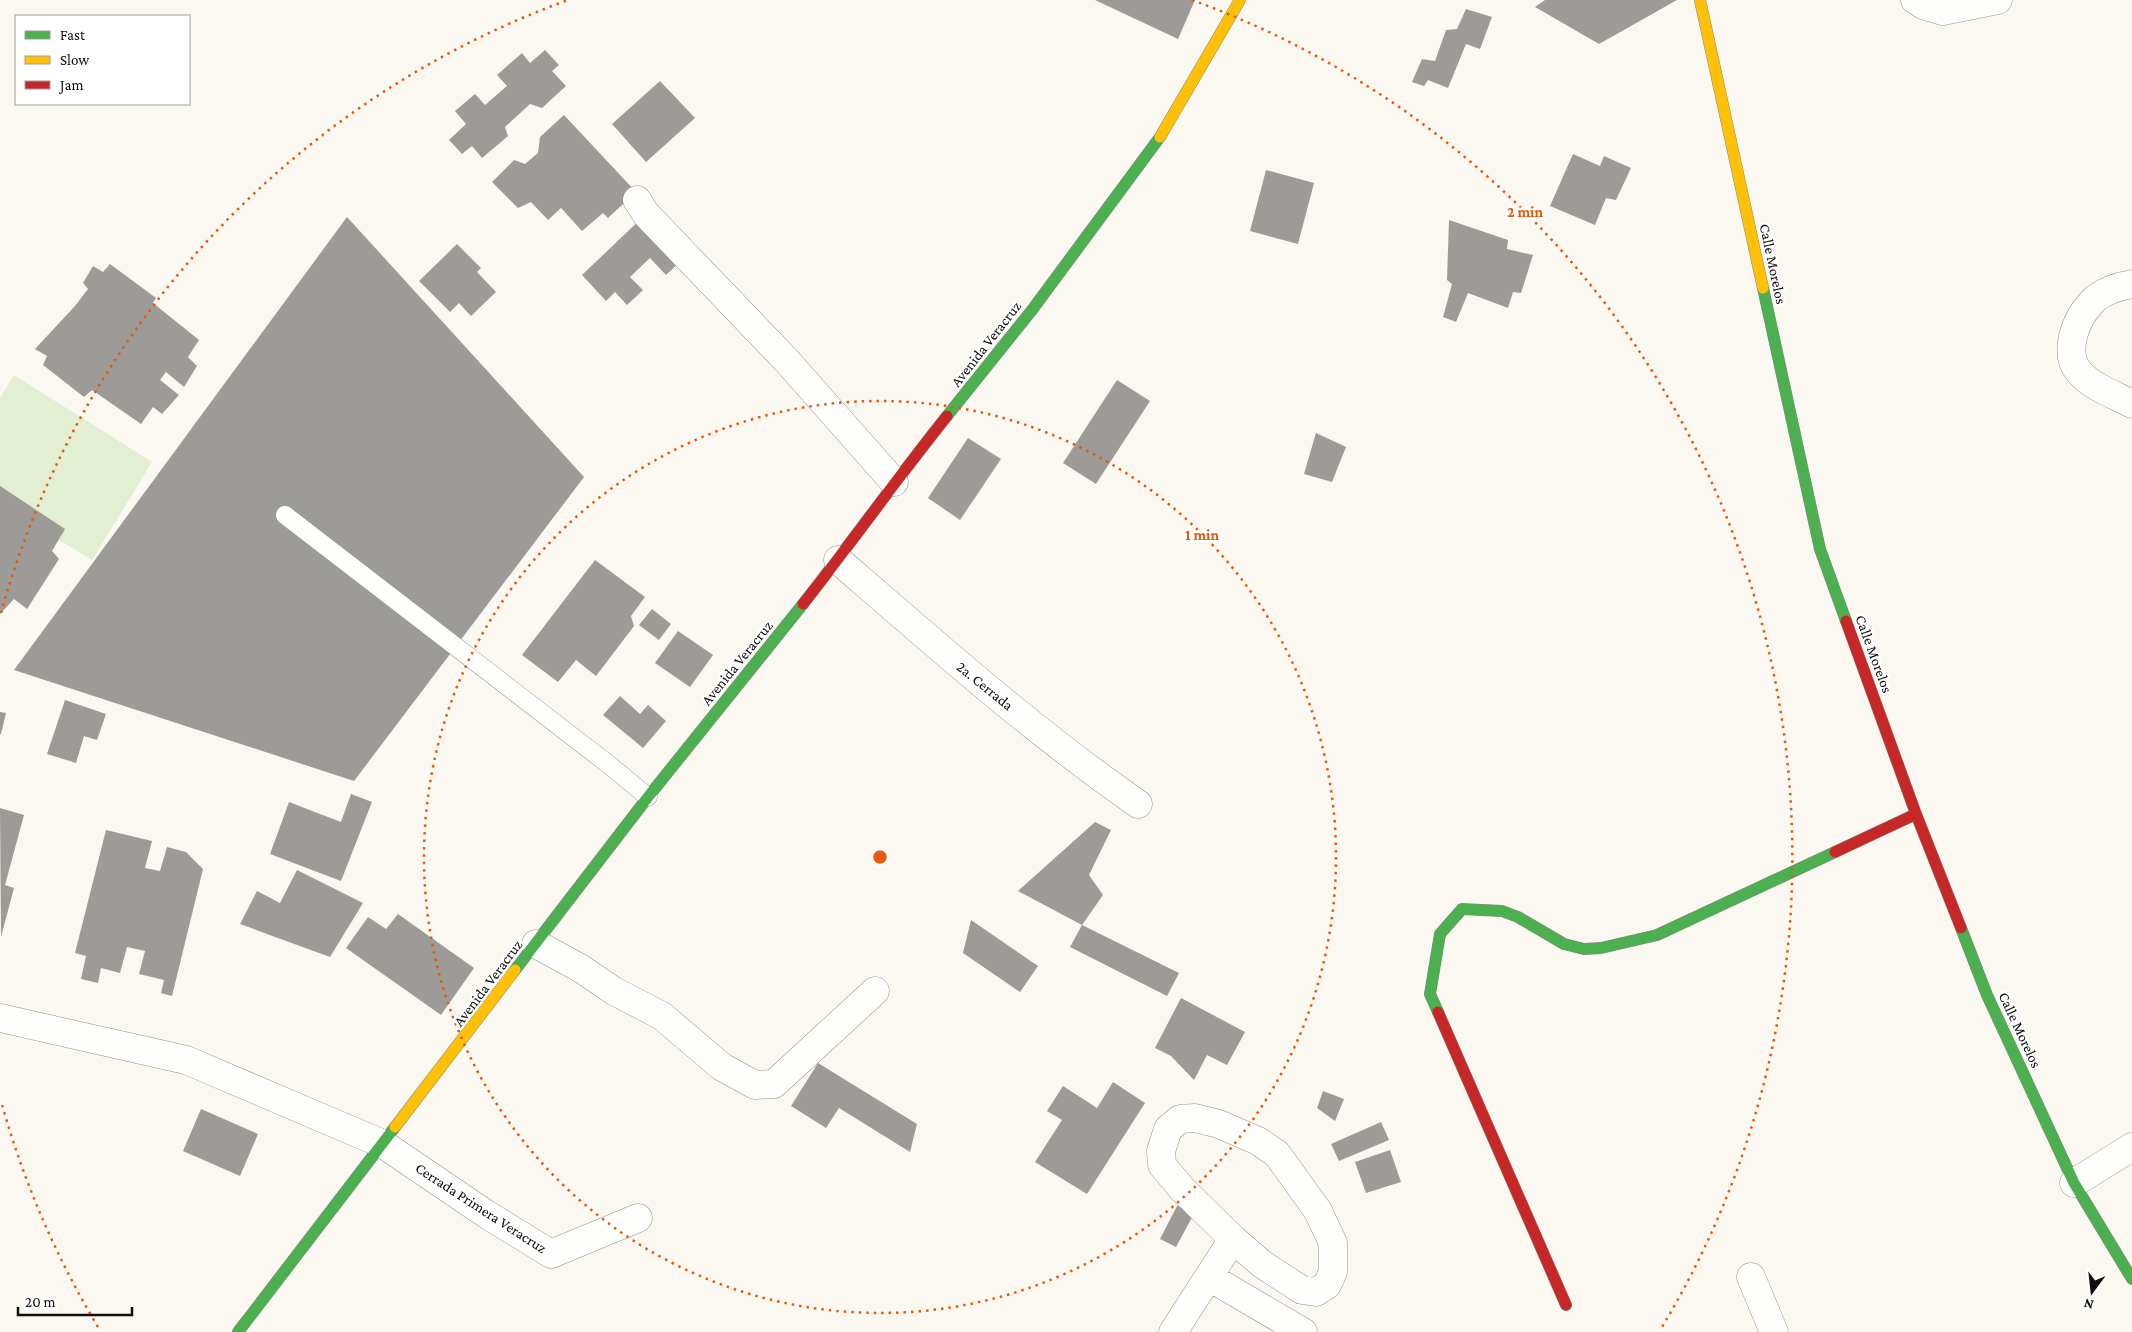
<svg xmlns="http://www.w3.org/2000/svg" width="2132" height="1332" viewBox="0 0 2132 1332" font-family="'Crimson Pro',serif">
  <style>
    .green { fill: #e2efd2 }
    .building { fill: #9d9b97 }
    .lines { fill: none; stroke-linecap: round; stroke-linejoin: round }
    .lane-casing { stroke: #949390; stroke-width: 19 }
    .street-casing { stroke: #949390; stroke-width: 29 }
    .fast-casing { stroke: #8a8986; stroke-width: 12 }
    .slow-casing { stroke: #8a8986; stroke-width: 12 }
    .jam-casing { stroke: #8a8986; stroke-width: 12 }
    .lane { stroke: #fefefd; stroke-width: 18 }
    .street { stroke: #fefefd; stroke-width: 28 }
    .fast { stroke: #4caf50; stroke-width: 11 }
    .slow { stroke: #ffc107; stroke-width: 11 }
    .jam { stroke: #c62828; stroke-width: 11 }
    .ring { fill: none; stroke: #e8590c; stroke-width: 2.5; stroke-dasharray: 2.5 5 }
    .labels { text-anchor: middle; dominant-baseline: central; stroke-width: 5; stroke-linejoin: round; paint-order: stroke }
    .street-label { font-size: 15px; fill: #0d0d0d; stroke: #fff }
    .centre { fill: #e8590c; stroke: #fff; stroke-width: 2.5 }
    .ring-label { font-size: 15px; text-anchor: middle; font-weight: bold; fill: #e8590c; stroke: #fff; stroke-width: 5; stroke-linejoin: round; paint-order: stroke }
  </style>
  <rect width="100%" height="100%" fill="#faf8f1"/>
  <path class="green" d="M 14,375 L 152,462 L 92,560 L 0,504 L 0,398 Z"/>
  <path class="building" d="M 1095,0 L 1195,0 L 1178,39 Z
    M 1545,0 L 1677,0 L 1599,44 L 1535,7 Z
    M 1466,9 L 1492,17 L 1480,49 L 1466,44 L 1448,88 L 1428,80 L 1424,86 L 1412,82 L 1422,59 L 1435,61 L 1446,30 L 1457,29 Z
    M 545,50 L 559,65 L 552,71 L 566,86 L 542,108 L 530,104 L 505,127 L 508,136 L 482,158 L 472,146 L 462,154 L 449,140 L 466,124 L 455,111 L 475,94 L 485,105 L 507,86 L 497,75 L 522,53 L 530,63 Z
    M 660,81 L 695,118 L 646,162 L 612,124 Z
    M 564,115 L 636,192 L 608,218 L 603,213 L 582,231 L 561,208 L 548,220 L 531,202 L 518,208 L 492,182 L 514,160 L 525,164 L 538,153 L 540,137 Z
    M 1573,154 L 1600,166 L 1604,156 L 1631,168 L 1616,200 L 1606,198 L 1595,225 L 1550,206 Z
    M 1266,170 L 1314,183 L 1298,244 L 1250,231 Z
    M 646,214 L 683,259 L 666,275 L 650,258 L 630,277 L 643,290 L 627,305 L 615,292 L 606,301 L 582,275 Z
    M 347,217 L 584,477 L 354,781 L 14,670 Z
    M 1449,220 L 1508,240 L 1507,249 L 1533,255 L 1521,293 L 1513,292 L 1508,308 L 1468,293 L 1456,322 L 1443,317 L 1452,284 L 1447,280 Z
    M 457,244 L 481,268 L 477,272 L 496,292 L 471,316 L 459,303 L 450,312 L 419,281 Z
    M 110,264 L 156,298 L 153,303 L 199,340 L 188,357 L 197,366 L 184,387 L 166,372 L 160,380 L 179,395 L 162,414 L 153,407 L 141,424 L 92,390 L 84,397 L 43,365 L 47,356 L 35,349 L 75,306 L 88,289 L 83,283 L 93,266 L 103,272 Z
    M 1117,380 L 1150,401 L 1096,484 L 1063,463 Z
    M 1316,433 L 1346,447 L 1332,482 L 1304,474 Z
    M 968,438 L 1001,459 L 960,520 L 928,498 Z
    M 0,486 L 65,529 L 52,551 L 59,559 L 27,609 L 14,599 L 0,614 Z
    M 595,560 L 645,597 L 631,616 L 634,626 L 596,676 L 576,660 L 558,682 L 522,655 Z
    M 652,609 L 671,624 L 659,640 L 639,625 Z
    M 678,631 L 713,655 L 690,687 L 655,663 Z
    M 620,696 L 640,714 L 648,705 L 666,721 L 643,748 L 603,715 Z
    M 65,700 L 106,714 L 97,740 L 84,736 L 76,763 L 47,754 Z
    M 0,712 L 6,713 L 1,734 L 0,734 Z
    M 351,794 L 372,802 L 341,881 L 270,854 L 289,802 L 341,822 Z
    M 0,808 L 24,815 L 5,885 L 14,888 L 1,937 Z
    M 1095,822 L 1111,830 L 1089,875 L 1103,895 L 1082,925 L 1018,891 Z
    M 106,830 L 152,841 L 145,868 L 160,871 L 167,847 L 186,852 L 203,869 L 172,996 L 161,993 L 164,980 L 139,974 L 145,951 L 127,947 L 120,973 L 101,968 L 98,983 L 81,979 L 86,956 L 75,953 Z
    M 297,870 L 363,903 L 330,957 L 240,924 L 257,891 L 280,903 Z
    M 398,914 L 474,968 L 441,1015 L 346,948 L 368,917 L 386,929 Z
    M 971,920 L 1038,966 L 1020,992 L 963,953 Z
    M 1082,925 L 1179,973 L 1167,996 L 1070,947 Z
    M 1181,998 L 1245,1032 L 1227,1065 L 1207,1055 L 1194,1080 L 1171,1056 L 1155,1048 Z
    M 818,1063 L 917,1124 L 910,1152 L 839,1108 L 826,1128 L 791,1106 Z
    M 1113,1082 L 1145,1103 L 1087,1194 L 1035,1162 L 1062,1120 L 1047,1111 L 1063,1086 L 1097,1108 Z
    M 1323,1091 L 1344,1099 L 1335,1121 L 1317,1108 Z
    M 201,1109 L 258,1134 L 240,1176 L 183,1151 Z
    M 1381,1122 L 1389,1140 L 1339,1161 L 1331,1144 Z
    M 1390,1150 L 1401,1182 L 1366,1193 L 1355,1162 Z
    M 1177,1206 L 1196,1210 L 1176,1247 L 1160,1239 Z"/>
  <g class="lines">
    <g class="lane-casing">
      <path id="lane" d="M 285,515 L 608,764 L 648,797"/>
    </g>
    <g class="street-casing">
      <path id="street" d="M 1915,0 L 1923,5 L 1943,11 L 1998,0
        M 637,200 L 646,214 L 787,361 L 894,482
        M 2132,284 C 2119,286 2100,292 2091,303 C 2075,320 2063,353 2079,372 C 2092,387 2115,395 2132,404
        M 838,560 C 936,645 1032,730 1138,804
        M 536,944 L 580,968 L 614,991 L 662,1016 L 722,1067 L 755,1085 L 774,1084 L 875,991
        M 0,1018 L 186,1060 L 383,1144 L 486,1214 L 551,1254 L 638,1218
        M 2074,1183 L 2132,1147
        M 1209,1277 L 1303,1332
        M 1751,1277 L 1774,1332
        M 1173,1332 L 1233,1239 L 1183,1190 L 1162,1165 L 1161,1151 L 1168,1129 L 1180,1119 L 1195,1118 L 1219,1124 L 1258,1141 L 1277,1154 L 1318,1211 L 1333,1243 L 1333,1272 L 1327,1285 L 1316,1292 L 1302,1290 L 1262,1264 L 1233,1239"/>
    </g>
    <g class="fast-casing">
      <path id="fast" d="M 1763,288 L 1820,549 L 1846,621
        M 947,416 L 1032,310 L 1160,137
        M 1961,928 L 1987,995 L 2074,1183 L 2132,1279
        M 515,970 L 648,797 L 803,604
        M 1438,1012 L 1430,994 L 1440,934 L 1462,909 L 1502,911 L 1518,917 L 1564,944 L 1584,949 L 1601,948 L 1657,935 L 1835,852
        M 238,1332 L 395,1127"/>
    </g>
    <g class="slow-casing">
      <path id="slow" d="M 1700,0 L 1763,288
        M 1160,137 L 1240,0
        M 395,1127 L 515,970"/>
    </g>
    <g class="jam-casing">
      <path id="jam" d="M 803,604 C 852,542 898,477 947,416
        M 1846,621 L 1916,814 L 1961,928
        M 1835,852 L 1916,814
        M 1438,1012 L 1566,1305"/>
    </g>
    <use href="#lane" class="lane"/>
    <use href="#street" class="street"/>
    <use href="#fast" class="fast"/>
    <use href="#slow" class="slow"/>
    <use href="#jam" class="jam"/>
  </g>
  <g class="ring">
    <circle cx="880" cy="857" r="456"/>
    <path d="M98 1327A912 912 0 0 1 1 1101M1 613A912 912 0 0 1 568 0M1192 0A912 912 0 0 1 1662 1327"/>
  </g>
  <g class="labels">
    <g class="street-label">
      <text transform="translate(1773 264) rotate(78)">Calle Morelos</text>
      <text transform="translate(986 344) rotate(-52)">Avenida Veracruz</text>
      <text transform="translate(1874 654) rotate(70)">Calle Morelos</text>
      <text transform="translate(737 663) rotate(-51)">Avenida Veracruz</text>
      <text transform="translate(985 686) rotate(39)">2a. Cerrada</text>
      <text transform="translate(488 983) rotate(-53)">Avenida Veracruz</text>
      <text transform="translate(2020 1030) rotate(65)">Calle Morelos</text>
      <text transform="translate(481 1208) rotate(33)">Cerrada Primera Veracruz</text>
    </g>
  </g>
  <circle cx="880" cy="857" r="8" class="centre"/>
  <g class="ring-label">
    <text x="1525" y="217">2 min</text>
    <text x="1202" y="540">1 min</text>
  </g>
  <rect x="15" y="15" width="175" height="90" fill="#ffffff" stroke="#9e9e9e"/>
  <rect x="25" y="31" width="25" height="8" fill="#4caf50" stroke="#9e9e9e"/>
  <text x="60" y="40" font-size="15" fill="#0d0d0d">Fast</text>
  <rect x="25" y="56" width="25" height="8" fill="#ffc107" stroke="#9e9e9e"/>
  <text x="60" y="65" font-size="15" fill="#0d0d0d">Slow</text>
  <rect x="25" y="81" width="25" height="8" fill="#c62828" stroke="#9e9e9e"/>
  <text x="60" y="90" font-size="15" fill="#0d0d0d">Jam</text>
  <g transform="translate(2092 1292) rotate(195)" stroke="#ffffff" stroke-width="4" paint-order="stroke">
  <path d="M0-4L9 19L0 12L-9 19Z" fill="#0d0d0d"/>
  <text y="-8" font-size="14" font-weight="bold" text-anchor="middle" fill="#0d0d0d">N</text>
  </g>
  <path d="M18 1307v8h114v-8" fill="none" stroke="#0d0d0d" stroke-width="2.5"/>
  <text x="25" y="1307" font-size="15" fill="#0d0d0d" stroke="#ffffff" stroke-width="4" paint-order="stroke">20 m</text>
</svg>
